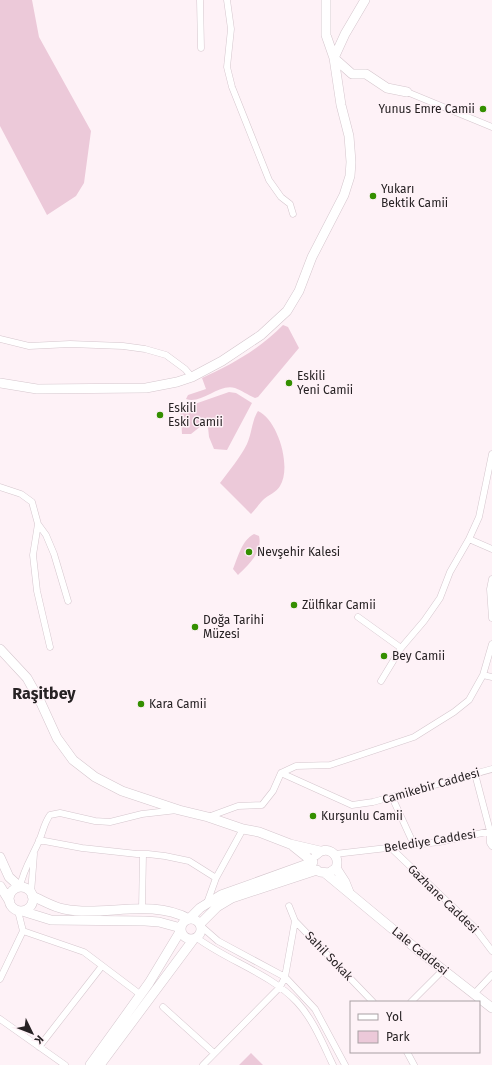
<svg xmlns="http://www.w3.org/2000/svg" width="492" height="1065" viewBox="0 0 492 1065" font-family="'Fira Sans',sans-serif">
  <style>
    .green { fill: #ecc9d9 }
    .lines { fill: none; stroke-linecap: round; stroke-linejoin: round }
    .street-casing { stroke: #d5c6cd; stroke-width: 7 }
    .secondary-casing { stroke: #d5c6cd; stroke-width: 10 }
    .street { stroke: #fff; stroke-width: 6 }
    .secondary { stroke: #fff; stroke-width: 9 }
    .poi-dot { fill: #348f00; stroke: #fef2f7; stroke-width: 1.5 }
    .labels { text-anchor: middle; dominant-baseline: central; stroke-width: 3; stroke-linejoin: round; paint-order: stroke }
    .poi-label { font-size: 12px; fill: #272224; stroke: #fef2f7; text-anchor: start }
    .street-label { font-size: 12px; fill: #272224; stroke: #fef2f7 }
    .district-label { font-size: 16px; font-weight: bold; fill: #272224; stroke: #fef2f7 }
  </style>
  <rect width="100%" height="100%" fill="#fef2f7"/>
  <path class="green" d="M 0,0 L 32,0 L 39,37 L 91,131 L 84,183 L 76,196 L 47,215 L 0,126 Z
    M 283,325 L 288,327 L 299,348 L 258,397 L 255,398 C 248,395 241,390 235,388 C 219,383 201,405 186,399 L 188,395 L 206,389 L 202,378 C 231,365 261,348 283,325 Z
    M 229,392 L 236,393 L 252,403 L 227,450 L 214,449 L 209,437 L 208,427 L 201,426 L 191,434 L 182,434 L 180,406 L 189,406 Z
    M 258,411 C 278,420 292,467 280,486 C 277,492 268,495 263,500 C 259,504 255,510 251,514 L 220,483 C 229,471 240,458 247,444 C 252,433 252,420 258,411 Z
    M 254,534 L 259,536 C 263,552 248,565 238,575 L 233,569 C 238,557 242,540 254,534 Z
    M 251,1053 L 263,1065 L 239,1065 Z"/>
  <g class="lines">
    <g class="street-casing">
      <path id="street" d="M 200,0 L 201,48
        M 227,0 L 231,29 L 227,67 L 232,87 L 269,180 L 281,197 L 290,204 L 293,214
        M 407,92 L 492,127
        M 0,339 L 29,346 L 70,344 L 123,346 L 145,349 L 166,355 L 185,369 L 192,377
        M 0,487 L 21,494 L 32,502 L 38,524 L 46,535 L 54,554 L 68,601
        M 38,524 L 33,555 L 37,591 L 50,647
        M 469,539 L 492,549
        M 492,579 L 490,589 L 492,618
        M 358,617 L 401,648
        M 483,675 L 492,677
        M 381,681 L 401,648 L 424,621 L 440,598 L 450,572 L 469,539 L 479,517 L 492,454
        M 281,773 L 352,805 L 373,802 L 492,769
        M 475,774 L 490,831 L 490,843 L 492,846
        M 392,797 L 414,845
        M 208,817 L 238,806 L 262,805 L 273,791 L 281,773 L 296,766 L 330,765 L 414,737 L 454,712 L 469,700 L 483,675 L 492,644
        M 39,840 L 82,848 L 137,854 L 148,854 L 165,856 L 189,861 L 216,878
        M 391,848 L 474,927 L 492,951
        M 335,854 L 439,842 L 492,831
        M 20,887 C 23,870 32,857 39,841 C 43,832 44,823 50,815 L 60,813 L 95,821 L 110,822 L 142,814 L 177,810
        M 31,893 L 34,854
        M 207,903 L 216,878 L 243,829
        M 289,906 L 295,921 L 373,1002
        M 142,909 L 143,854
        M 202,927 L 218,941 L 285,977 L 315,1009 L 345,1065
        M 23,931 L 84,952 L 141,995
        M 197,938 C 228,961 271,974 297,1002 C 313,1019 323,1044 333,1065
        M 0,979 L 23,931 L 18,911
        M 474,994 L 492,975
        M 411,1002 L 443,970
        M 163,1007 L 214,1053
        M 0,1019 L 65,1065
        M 39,1047 L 102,966
        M 407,1052 L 414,1065
        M 203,1065 L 280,987 L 285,977 L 295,921"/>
    </g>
    <g class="secondary-casing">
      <path id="secondary" d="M 326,0 L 326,35 L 334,58 L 352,74 L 366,74 L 387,88 L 407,92
        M 0,383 L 37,389 L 146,388 L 177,382 L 192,377 L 222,361 L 261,335 L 287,311 L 299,291 L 312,257 L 344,195 L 350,176 L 351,162 L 349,136 L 341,105 L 334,58 L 345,34 L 365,0
        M 0,649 L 27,678 L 41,703 L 57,738 L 73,760 L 95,777 L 122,791 L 179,810 L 208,817 L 243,829 L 259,832 L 290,844 L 320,851
        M 293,846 L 313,862
        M 316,855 C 326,844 341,854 336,868 L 345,882 L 349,892
        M 0,857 L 9,877 L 20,887
        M 320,872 L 329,873 L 336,868
        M 325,873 L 419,951 L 492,1008
        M 0,886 L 10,902
        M9 899a12 12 0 1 1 24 0a12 12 0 1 1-24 0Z
        M 32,896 C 42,900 53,907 64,909 C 105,917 150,898 189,919 L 200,908 L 221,895 L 313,862
        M 22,911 L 51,920 L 145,921 L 159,922 L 181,928
        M181 929a10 10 0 1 1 20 0a10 10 0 1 1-20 0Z
        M 200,924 L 217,907 L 232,898 L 317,870
        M 90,1065 L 149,983 L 181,930
        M 100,1065 L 193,940"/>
    </g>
    <use href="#street" class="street"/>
    <use href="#secondary" class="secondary"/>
  </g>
  <g class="poi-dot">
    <circle cx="483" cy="109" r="4"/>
    <circle cx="373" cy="196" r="4"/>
    <circle cx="289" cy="383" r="4"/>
    <circle cx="160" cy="415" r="4"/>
    <circle cx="249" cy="552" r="4"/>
    <circle cx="294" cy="605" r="4"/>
    <circle cx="195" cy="627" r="4"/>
    <circle cx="384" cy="656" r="4"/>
    <circle cx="141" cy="704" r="4"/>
    <circle cx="313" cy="816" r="4"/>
  </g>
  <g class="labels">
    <g class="poi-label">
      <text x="475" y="109" text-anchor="end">Yunus Emre Camii</text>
      <text x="381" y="189">Yukarı<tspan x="381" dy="14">Bektik Camii</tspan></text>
      <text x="297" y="376">Eskili<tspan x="297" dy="14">Yeni Camii</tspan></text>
      <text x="168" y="408">Eskili<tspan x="168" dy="14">Eski Camii</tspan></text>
      <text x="257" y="552">Nevşehir Kalesi</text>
      <text x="302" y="605">Zülfikar Camii</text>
      <text x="203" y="620">Doğa Tarihi<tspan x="203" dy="14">Müzesi</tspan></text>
      <text x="392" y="656">Bey Camii</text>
      <text x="149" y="704">Kara Camii</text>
      <text x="321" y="816">Kurşunlu Camii</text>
    </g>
    <g class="street-label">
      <text transform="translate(431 786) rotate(-16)">Camikebir Caddesi</text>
      <text transform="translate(430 841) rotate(-9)">Belediye Caddesi</text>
      <text transform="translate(443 899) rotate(44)">Gazhane Caddesi</text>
      <text transform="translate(420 951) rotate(39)">Lale Caddesi</text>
      <text transform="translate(329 956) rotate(46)">Sahil Sokak</text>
    </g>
    <g class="district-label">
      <text x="44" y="693">Raşitbey</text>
    </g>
  </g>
  <rect x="350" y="1001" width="130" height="52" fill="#fef2f7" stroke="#a89fa3"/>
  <rect x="358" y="1014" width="20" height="6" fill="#ffffff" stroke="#a89fa3"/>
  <text x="386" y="1021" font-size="12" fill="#272224">Yol</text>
  <rect x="358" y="1031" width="20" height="12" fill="#ecc9d9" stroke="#a89fa3"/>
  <text x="386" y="1041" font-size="12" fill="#272224">Park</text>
  <g transform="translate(32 1033) rotate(133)" stroke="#fef2f7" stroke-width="3" paint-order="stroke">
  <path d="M0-3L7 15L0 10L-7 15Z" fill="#272224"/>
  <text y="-6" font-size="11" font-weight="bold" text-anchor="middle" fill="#272224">K</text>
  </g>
</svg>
